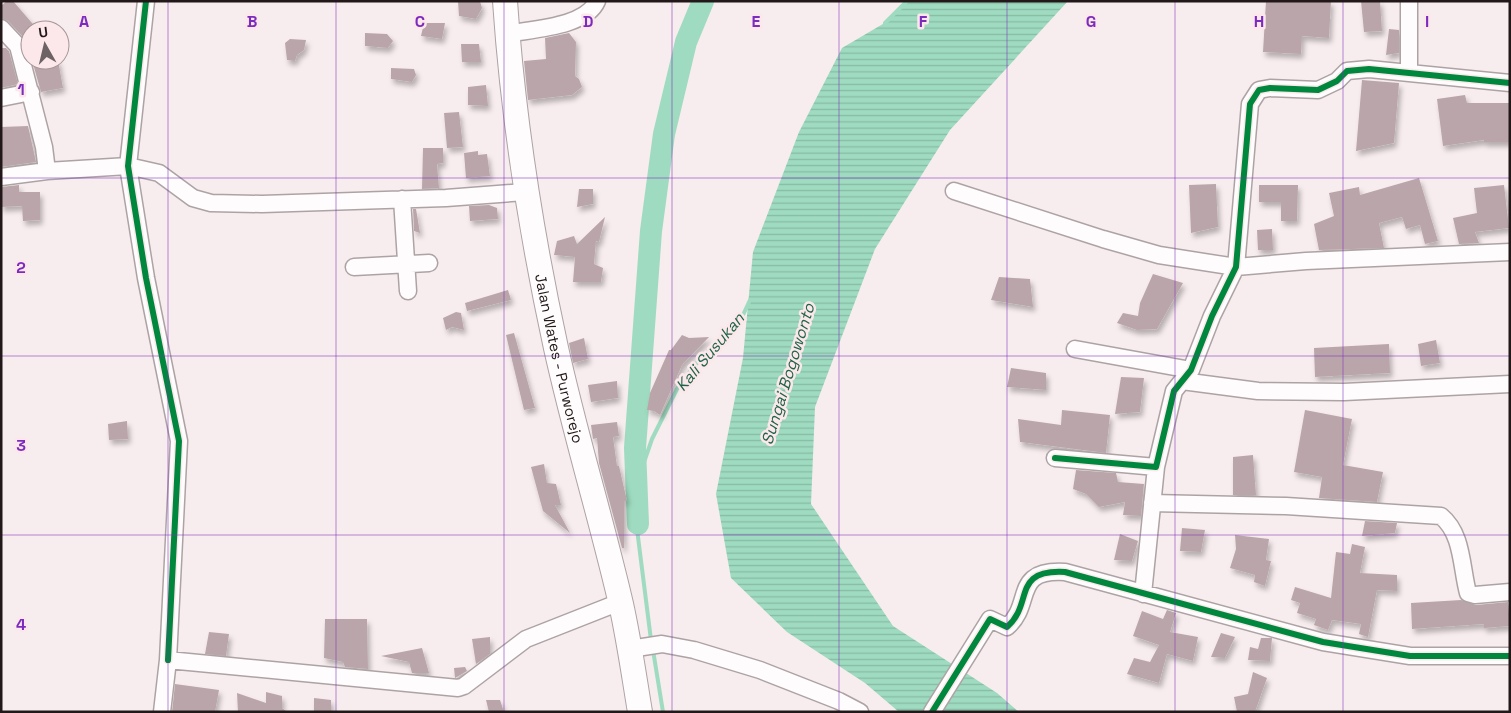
<svg xmlns="http://www.w3.org/2000/svg" width="1511" height="713" viewBox="0 0 1511 713" font-family="'Space Grotesk',sans-serif">
  <style>
    .water { fill: url(#water-rules) }
    .lines { fill: none; stroke-linecap: round; stroke-linejoin: round }
    .stream { stroke: #9edbc0; stroke-width: 4 }
    .river { stroke: #9edbc0; stroke-width: 22 }
    .building { fill: #baa6aa; filter: url(#shadow) }
    .minor-casing { stroke: #ada3a5; stroke-width: 19 }
    .highway-casing { stroke: #ada3a5; stroke-width: 26 }
    .minor { stroke: #fefcfc; stroke-width: 16 }
    .highway { stroke: #fefcfc; stroke-width: 24 }
    .cycleway-casing { stroke: #fce8eb; stroke-width: 9 }
    .cycleway { stroke: #00873e; stroke-width: 6 }
    .grid { fill: none; stroke: #7b2cbf; stroke-width: 1; stroke-opacity: 0.55 }
    .labels { text-anchor: middle; dominant-baseline: central; stroke-width: 5; stroke-linejoin: round; paint-order: stroke }
    .street-label { font-size: 15px; fill: #231819; stroke: #fce8eb }
    .water-label { font-size: 16px; font-style: italic; fill: #1e644a; stroke: #fce8eb }
    .grid-label { font-size: 16px; text-anchor: middle; font-weight: bold; fill: #7b2cbf; stroke: #fce8eb; stroke-width: 5; stroke-linejoin: round; paint-order: stroke }
  </style>
  <defs>
    <pattern id="water-rules" width="6" height="5" patternUnits="userSpaceOnUse" patternTransform="scale(1.25)"><rect width="6" height="5" fill="#9edbc0"/><path d="M0 2.5h6" fill="none" stroke="#88bba4"/></pattern>
    <filter id="shadow"><feDropShadow dx="2.5" dy="4.5" stdDeviation="2.5" flood-color="#0004"/></filter>
  </defs>
  <rect width="100%" height="100%" fill="#f7ecee"/>
  <path class="water" d="M 907,1 L 1068,1 L 950,130 L 875,249 L 815,407 L 811,504 L 893,626 L 997,693 L 1019,712 L 899,712 L 865,683 L 787,632 L 731,578 L 716,494 L 743,358 L 753,252 L 799,132 L 842,48 L 888,21 Z"/>
  <g class="lines">
    <path class="stream" d="M 885,23 L 907,1
      M 651,640 L 637,529 L 642,468 L 652,439 L 677,389 L 694,366 L 743,315 L 750,300
      M 653,650 L 663,712"/>
    <path class="river" d="M 638,524 L 635,448 L 651,231 L 664,134 L 686,42 L 703,1"/>
  </g>
  <path class="building" d="M 7,1 L 13,1 L 38,30 L 30,30 L 30,52 L 25,39 L 8,21 L 1,18 L 1,6 Z
    M 458,1 L 480,1 L 482,8 L 476,19 L 459,16 Z
    M 1266,1 L 1331,1 L 1329,38 L 1302,36 L 1301,54 L 1263,52 Z
    M 1361,1 L 1380,1 L 1382,31 L 1364,32 Z
    M 424,23 L 445,23 L 442,39 L 421,36 Z
    M 1389,29 L 1399,30 L 1399,53 L 1386,55 Z
    M 365,33 L 387,34 L 393,41 L 388,48 L 365,46 Z
    M 569,33 L 576,42 L 575,76 L 579,79 L 582,87 L 572,95 L 528,100 L 524,61 L 546,59 L 545,38 Z
    M 290,39 L 306,40 L 304,50 L 297,55 L 295,61 L 287,60 L 285,43 Z
    M 461,44 L 479,44 L 481,62 L 462,62 Z
    M 1,48 L 6,48 L 9,51 L 18,84 L 1,88 Z
    M 32,60 L 58,60 L 63,88 L 41,92 Z
    M 391,68 L 414,69 L 416,75 L 412,82 L 391,79 Z
    M 1362,80 L 1399,83 L 1394,143 L 1356,151 Z
    M 486,85 L 488,106 L 468,105 L 468,87 Z
    M 1465,95 L 1467,103 L 1509,103 L 1510,142 L 1484,142 L 1484,140 L 1443,146 L 1437,99 Z
    M 459,112 L 463,147 L 447,148 L 444,113 Z
    M 28,126 L 36,162 L 1,167 L 1,127 Z
    M 423,148 L 443,148 L 443,163 L 437,164 L 439,188 L 422,189 Z
    M 478,151 L 478,155 L 487,154 L 490,176 L 466,178 L 464,153 Z
    M 1419,178 L 1438,241 L 1425,244 L 1420,225 L 1406,229 L 1402,217 L 1379,223 L 1384,248 L 1319,250 L 1314,224 L 1334,216 L 1329,193 L 1359,187 L 1360,195 Z
    M 1216,184 L 1218,227 L 1191,233 L 1189,185 Z
    M 19,185 L 19,192 L 40,192 L 40,220 L 23,221 L 22,206 L 1,207 L 1,187 Z
    M 1259,185 L 1298,185 L 1297,221 L 1281,221 L 1281,202 L 1259,202 Z
    M 1504,185 L 1509,228 L 1475,232 L 1479,243 L 1459,244 L 1453,218 L 1477,213 L 1474,188 Z
    M 579,189 L 593,189 L 593,204 L 577,207 Z
    M 489,205 L 497,208 L 498,219 L 470,221 L 469,206 Z
    M 413,209 L 416,209 L 420,233 L 414,231 Z
    M 605,217 L 599,242 L 596,241 L 594,264 L 603,268 L 601,282 L 573,282 L 575,257 L 554,255 L 557,241 L 574,236 L 577,244 Z
    M 1272,229 L 1273,250 L 1258,250 L 1257,230 Z
    M 1153,274 L 1183,283 L 1157,329 L 1137,330 L 1117,323 L 1123,313 L 1138,316 L 1140,303 Z
    M 999,277 L 1030,279 L 1033,307 L 991,300 Z
    M 508,290 L 511,300 L 467,311 L 465,303 Z
    M 456,312 L 461,313 L 464,330 L 452,327 L 446,330 L 443,318 Z
    M 514,333 L 535,408 L 524,410 L 506,335 Z
    M 682,335 L 689,338 L 709,337 L 682,365 L 660,415 L 654,411 L 647,410 L 650,393 L 669,350 L 671,350 Z
    M 584,338 L 588,359 L 573,363 L 569,343 Z
    M 1436,340 L 1440,363 L 1421,366 L 1418,344 Z
    M 1389,344 L 1390,373 L 1315,377 L 1314,348 Z
    M 1011,368 L 1046,373 L 1046,390 L 1007,387 Z
    M 1121,377 L 1144,378 L 1140,412 L 1115,414 Z
    M 617,381 L 618,398 L 591,402 L 588,385 Z
    M 1062,410 L 1110,415 L 1106,453 L 1020,442 L 1018,419 L 1061,425 Z
    M 1305,410 L 1352,419 L 1343,465 L 1383,472 L 1377,502 L 1319,498 L 1322,477 L 1294,472 Z
    M 127,421 L 128,439 L 109,440 L 108,424 Z
    M 617,422 L 619,436 L 613,437 L 617,466 L 619,466 L 627,501 L 624,501 L 624,548 L 622,548 L 599,463 L 597,438 L 593,439 L 591,425 Z
    M 1253,455 L 1256,495 L 1233,495 L 1233,457 Z
    M 544,464 L 547,483 L 556,484 L 561,505 L 555,505 L 570,533 L 543,511 L 531,467 Z
    M 1076,470 L 1116,473 L 1118,482 L 1144,484 L 1141,516 L 1123,515 L 1125,502 L 1099,507 L 1086,494 L 1073,489 Z
    M 1365,521 L 1397,523 L 1395,533 L 1362,536 Z
    M 1182,528 L 1205,530 L 1201,552 L 1180,551 Z
    M 1120,534 L 1138,541 L 1132,561 L 1114,560 Z
    M 1235,535 L 1269,539 L 1266,560 L 1271,561 L 1265,586 L 1254,582 L 1255,575 L 1230,568 L 1236,549 Z
    M 1352,544 L 1365,547 L 1360,573 L 1397,575 L 1397,591 L 1377,590 L 1368,637 L 1359,634 L 1361,624 L 1332,620 L 1328,630 L 1314,625 L 1316,619 L 1297,613 L 1300,603 L 1291,600 L 1295,587 L 1331,598 L 1336,552 L 1350,554 Z
    M 1461,600 L 1476,605 L 1508,602 L 1510,626 L 1484,628 L 1484,624 L 1412,629 L 1411,603 Z
    M 1167,610 L 1176,613 L 1170,632 L 1198,637 L 1193,661 L 1167,654 L 1159,683 L 1127,674 L 1134,658 L 1150,662 L 1159,645 L 1133,636 L 1142,611 L 1163,619 Z
    M 325,619 L 367,619 L 368,669 L 345,667 L 343,662 L 324,658 Z
    M 209,632 L 229,634 L 226,656 L 205,654 Z
    M 1221,633 L 1235,637 L 1225,658 L 1211,657 Z
    M 490,637 L 490,654 L 476,664 L 472,639 Z
    M 1261,638 L 1272,638 L 1270,661 L 1248,660 L 1250,647 L 1258,649 Z
    M 422,648 L 429,673 L 412,673 L 409,662 L 381,656 Z
    M 465,667 L 467,671 L 455,678 L 454,668 Z
    M 1253,672 L 1267,678 L 1255,712 L 1237,712 L 1234,697 L 1248,694 Z
    M 175,684 L 219,690 L 215,712 L 172,712 Z
    M 266,692 L 282,696 L 282,708 L 287,712 L 238,712 L 237,693 L 266,703 Z
    M 314,698 L 331,700 L 331,712 L 314,712 Z
    M 486,700 L 500,700 L 504,712 L 489,712 Z"/>
  <g class="lines">
    <g class="minor-casing">
      <path id="minor" d="M 146,1 L 128,166 L 146,278 L 179,441 L 168,660
        M 1,28 L 18,46 L 44,147 L 47,171
        M 507,34 C 532,29 586,27 597,1
        M 1409,73 L 1409,1
        M 1,98 L 31,92
        M 1,177 L 47,171 L 128,166 L 159,173 L 193,198 L 211,203 L 262,204 L 446,198 L 525,192
        M 954,191 L 1103,239 L 1159,255 L 1236,267 L 1306,261 L 1510,252
        M 402,199 L 408,291
        M 354,267 L 429,263
        M 1075,349 L 1191,370
        M 1182,381 L 1258,391 L 1344,392 L 1510,384
        M 1055,458 L 1156,467 L 1174,391 L 1191,370 L 1212,316 L 1236,267 L 1250,104 L 1259,90 L 1270,88 L 1318,90 L 1337,81 L 1347,71 L 1369,69 L 1510,83
        M 1152,503 L 1286,506 L 1441,516 C 1463,534 1461,567 1468,593 L 1475,595 L 1510,592
        M 1143,594 L 1156,467
        M 630,649 L 662,644 L 694,650 L 760,670 L 839,701 L 860,712
        M 162,712 L 168,660 L 458,688 L 464,686 L 526,639 L 620,602
        M 932,712 L 990,619 L 1007,627 C 1034,604 1011,569 1065,572 L 1323,642 L 1410,656 L 1510,656"/>
    </g>
    <g class="highway-casing">
      <g id="highway">
        <path id="s1" d="M 505,1 C 513,119 531,233 556,348 C 575,434 601,518 621,604 C 629,640 634,676 640,712"/>
      </g>
    </g>
    <use href="#minor" class="minor"/>
    <use href="#highway" class="highway"/>
    <g class="cycleway-casing">
      <path id="cycleway" d="M 146,1 L 128,166 L 146,278 L 179,441 L 168,660
        M 1055,458 L 1156,467 L 1174,391 L 1191,370 L 1212,316 L 1236,267 L 1250,104 L 1259,90 L 1270,88 L 1318,90 L 1337,81 L 1347,71 L 1369,69 L 1510,83
        M 932,712 L 990,619 L 1007,627 C 1034,604 1011,569 1065,572 L 1323,642 L 1410,656 L 1510,656"/>
    </g>
    <use href="#cycleway" class="cycleway"/>
  </g>
  <path class="grid" d="M 168,1 L 168,712M 336,1 L 336,712M 504,1 L 504,712M 672,1 L 672,712M 839,1 L 839,712M 1007,1 L 1007,712M 1175,1 L 1175,712M 1343,1 L 1343,712M 1,178 L 1510,178M 1,356 L 1510,356M 1,535 L 1510,535"/>
  <g class="labels">
    <g class="street-label">
      <text stroke="none"><textPath href="#s1" startOffset="362">Jalan Wates - Purworejo</textPath></text>
    </g>
    <g class="water-label">
      <text transform="translate(710 352) rotate(-50)">Kali Susukan</text>
      <text transform="translate(788 374) rotate(-73)">Sungai Bogowonto</text>
    </g>
  </g>
  <g class="grid-label">
    <text x="84" y="27">A</text>
    <text x="252" y="27">B</text>
    <text x="420" y="27">C</text>
    <text x="588" y="27">D</text>
    <text x="756" y="27">E</text>
    <text x="923" y="27">F</text>
    <text x="1091" y="27">G</text>
    <text x="1259" y="27">H</text>
    <text x="1427" y="27">I</text>
    <text x="21" y="95">1</text>
    <text x="21" y="273">2</text>
    <text x="21" y="451">3</text>
    <text x="21" y="630">4</text>
  </g>
  <rect width="1511" height="713" fill="none" stroke="#231819" stroke-width="5"/>
  <g transform="translate(45 45) rotate(352)"><circle r="24" fill="#fce8eb" stroke="#a59597"/>
  <path d="M0-4L9 19L0 12L-9 19Z" fill="#6d6264"/>
  <text y="-8" font-size="14" font-weight="bold" text-anchor="middle" fill="#231819">U</text>
  </g>
</svg>
